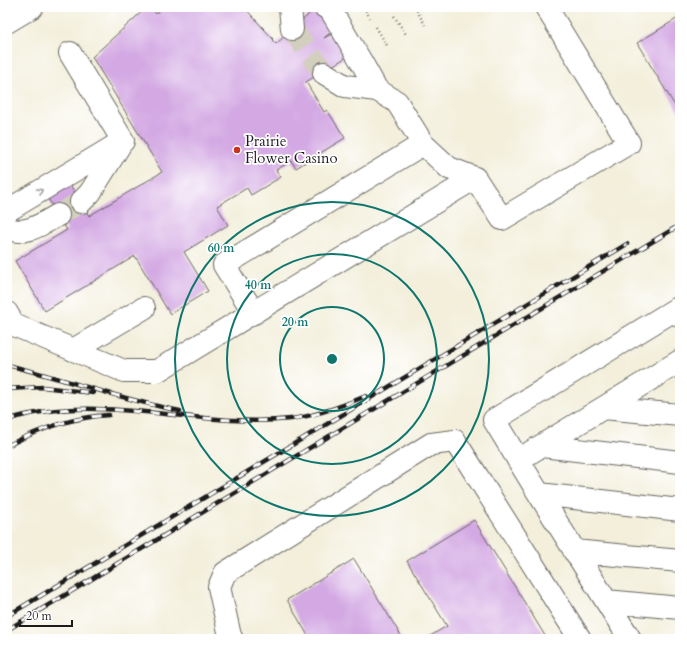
<svg xmlns="http://www.w3.org/2000/svg" width="687" height="646" viewBox="0 0 687 646" font-family="Cardo,serif">
  <style>
    .building { fill: #d3a8e3 }
    .lines { fill: none; stroke-linecap: round; stroke-linejoin: round }
    .minor-tunnel { stroke: #d3cfbe; stroke-width: 22; stroke-dasharray: 22 11; stroke-linecap: butt }
    .minor-casing { stroke: #67665f; stroke-width: 24 }
    .path { stroke: #67665f; stroke-width: 2.5; stroke-dasharray: 1 3; stroke-linecap: butt }
    .minor { stroke: #fff; stroke-width: 22 }
    .rail-casing { stroke: #1c1c1c; stroke-width: 4.5 }
    .rail { stroke: #fff; stroke-width: 3; stroke-dasharray: 9; stroke-linecap: butt }
    .oneway { stroke: #999 }
    .ring { fill: none; stroke: #0f766e; stroke-width: 2 }
    .poi-dot { fill: #c8321e; stroke: #fff; stroke-width: 1.5 }
    .labels { text-anchor: middle; dominant-baseline: central; stroke-width: 3.5; stroke-linejoin: round; paint-order: stroke }
    .poi-label { font-size: 15px; fill: #1c1c1c; stroke: #fff; text-anchor: start }
    .centre { fill: #0f766e; stroke: #fff; stroke-width: 2 }
    .ring-label { font-size: 12px; text-anchor: middle; font-weight: bold; fill: #0f766e; stroke: #fff; stroke-width: 3.5; stroke-linejoin: round; paint-order: stroke }
  </style>
  <rect width="100%" height="100%" fill="#fff"/>
  <filter id="ink" filterUnits="userSpaceOnUse"><feTurbulence type="fractalNoise" baseFrequency=".025" numOctaves="2"/><feDisplacementMap in="SourceGraphic" scale="8" xChannelSelector="R" yChannelSelector="G"/><feConvolveMatrix kernelMatrix="1 2 1 2 8 2 1 2 1" color-interpolation-filters="sRGB"/></filter>
  <filter id="wash" filterUnits="userSpaceOnUse"><feTurbulence type="fractalNoise" baseFrequency=".012" numOctaves="4" result="noise"/><feDisplacementMap in="SourceGraphic" scale="16" xChannelSelector="R" yChannelSelector="G"/><feGaussianBlur stdDeviation="0.9" result="paint"/><feColorMatrix in="noise" values="0 0 0 0 0 0 0 0 0 0 0 0 0 0 0 0 0 1.4 0 .05"/><feComposite in="paint" operator="in"/></filter>
  <g filter="url(#wash)">
    <rect width="100%" height="100%" fill="#f3efdb"/>
    <g id="blocks">
      <path class="building" d="M 147,7 L 150,7 L 156,14 L 163,7 L 244,7 L 273,39 L 272,40 L 276,44 L 317,7 L 336,28 L 324,38 L 335,32 L 350,55 L 306,82 L 324,112 L 327,110 L 345,138 L 296,168 L 291,161 L 276,170 L 281,177 L 251,195 L 247,188 L 217,206 L 228,225 L 184,252 L 208,291 L 170,314 L 135,256 L 45,311 L 15,261 L 67,230 L 47,197 L 69,183 L 89,216 L 162,172 L 92,57 Z
        M 678,18 L 680,22 L 680,114 L 637,43 Z
        M 474,520 L 547,639 L 425,639 L 447,626 L 407,561 Z
        M 354,559 L 403,639 L 310,639 L 287,600 Z"/>
    </g>
  </g>
  <g filter="url(#ink)">
    <use href="#blocks" fill-opacity="0" stroke="#67665f" stroke-width="1"/>
    <g class="lines">
      <path class="minor-tunnel" d="M 292,29 L 324,73
        M 58,215 L 81,202"/>
      <g class="minor-casing">
        <path id="minor" d="M 290,7 L 292,29
          M 325,7 L 330,9 L 362,63 L 377,90
          M 7,22 L 32,7
          M 70,53 L 123,141
          M 324,73 L 345,86 L 377,90 L 397,102 L 423,144 L 449,168 L 475,178
          M 81,202 L 90,193 L 120,145
          M 7,211 L 123,141
          M 7,227 C 22,238 44,223 58,215
          M 7,313 L 14,325 L 124,371 L 157,371 L 475,178 L 502,219 L 629,143 L 546,7
          M 254,313 L 224,265 L 423,144
          M 73,350 L 144,308
          M 603,408 L 680,415
          M 542,446 L 680,462
          M 518,460 L 680,361
          M 539,494 L 494,420 L 676,309 L 680,316
          M 574,551 L 680,561
          M 606,601 L 680,608
          M 232,639 L 230,636 L 219,587 L 225,573 L 431,444 L 455,441 L 580,639
          M 630,639 L 539,494 L 680,510"/>
      </g>
      <path class="path" d="M 364,7 L 370,18
        M 415,7 L 425,25
        M 394,16 L 407,36
        M 376,27 L 388,47"/>
      <use href="#minor" class="minor"/>
      <g class="rail-casing">
        <path id="rail" d="M 7,365 C 65,379 121,399 180,411
          M 7,389 L 43,387 L 93,393
          M 7,420 C 99,391 197,429 291,419 C 316,416 342,406 366,396
          M 7,446 C 39,429 73,417 109,415
          M 7,616 L 627,244
          M 7,630 L 680,225"/>
      </g>
      <use href="#rail" class="rail"/>
    </g>
    <defs><path id="oneway-chevron" d="M-2-3.5L2.5 0L-2 3.5" fill="none" stroke-width="1.6" stroke-linecap="round" stroke-linejoin="round"/></defs>
    <use class="oneway" href="#oneway-chevron" transform="translate(40 191) rotate(-31)"/>
  </g>
  <g class="ring">
    <circle cx="332" cy="359" r="52"/>
    <circle cx="332" cy="359" r="105"/>
    <circle cx="332" cy="359" r="157"/>
  </g>
  <circle class="poi-dot" cx="237" cy="150" r="4"/>
  <g class="labels">
    <g class="poi-label">
      <text x="245" y="141">Prairie<tspan x="245" dy="17">Flower Casino</tspan></text>
    </g>
  </g>
  <circle cx="332" cy="359" r="6" class="centre"/>
  <g class="ring-label">
    <text x="221" y="252">60 m</text>
    <text x="258" y="289">40 m</text>
    <text x="295" y="326">20 m</text>
  </g>
  <rect width="687" height="646" fill="none" stroke="#fff" stroke-width="24"/>
  <path d="M20 620v6h52v-6" fill="none" stroke="#1c1c1c" stroke-width="2"/>
  <text x="26" y="620" font-size="12" fill="#1c1c1c" stroke="#ffffff" stroke-width="3" paint-order="stroke">20 m</text>
</svg>
